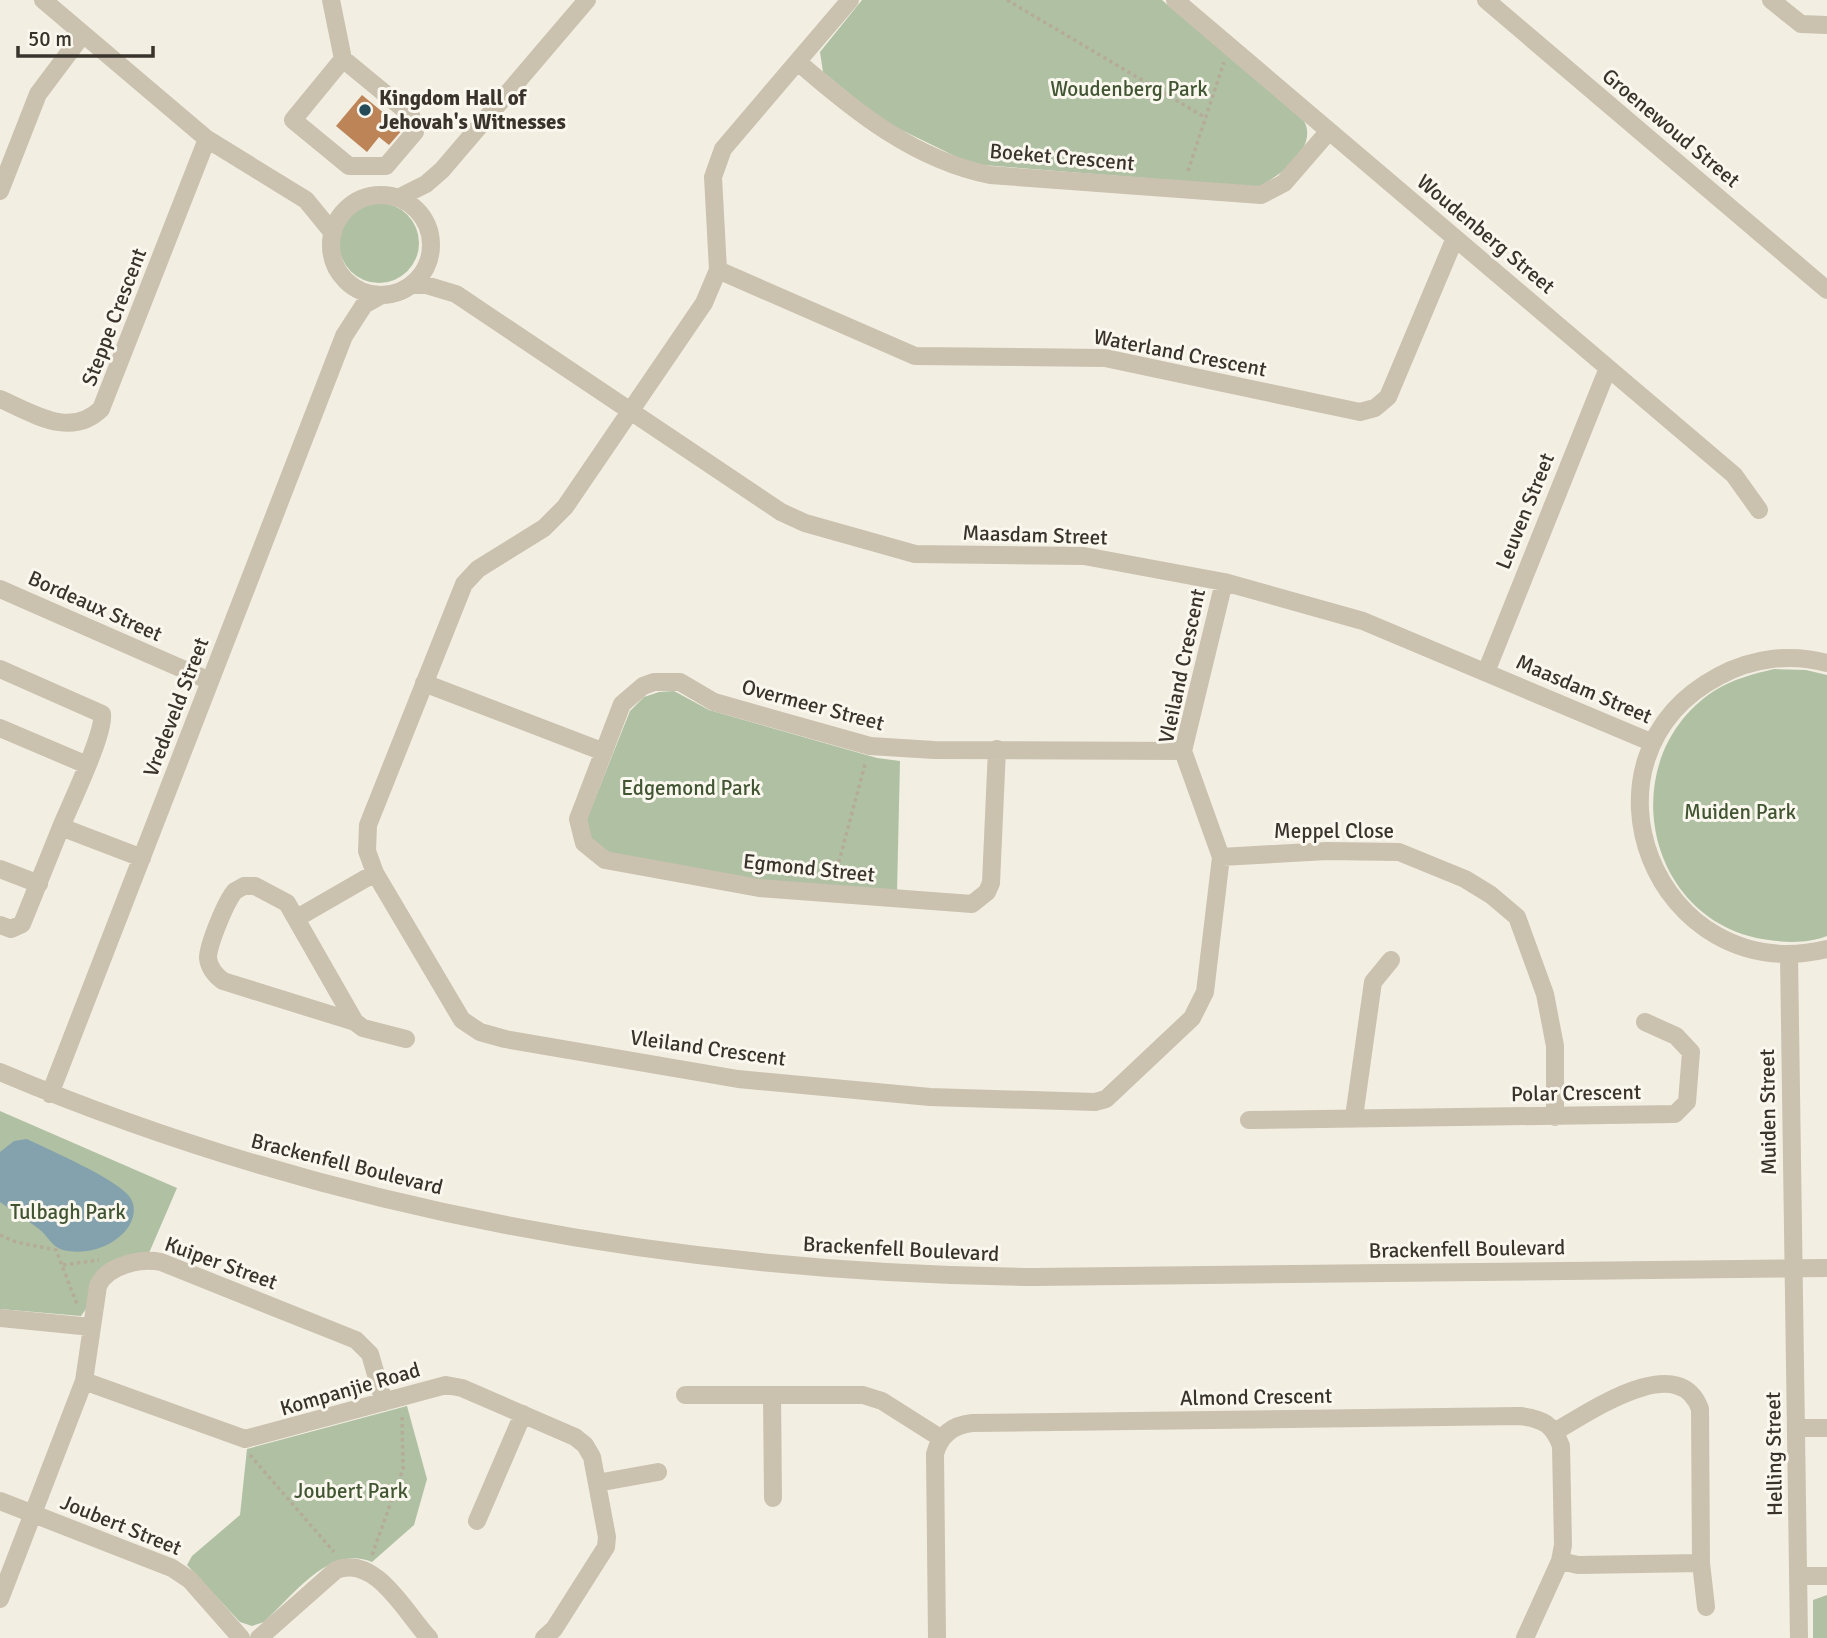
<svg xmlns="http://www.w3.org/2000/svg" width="1827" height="1638" viewBox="0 0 1827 1638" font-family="Signika,sans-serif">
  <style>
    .green { fill: #b0c0a3 }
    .water { fill: #84a2ad }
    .building { fill: #bc8457 }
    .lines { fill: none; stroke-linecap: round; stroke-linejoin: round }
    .path { stroke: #b5ab99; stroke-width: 3.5; stroke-dasharray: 3.5 3.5; stroke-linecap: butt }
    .minor { stroke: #cac1af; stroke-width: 18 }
    .poi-dot { fill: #254a58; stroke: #faf7ef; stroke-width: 2.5 }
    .labels { text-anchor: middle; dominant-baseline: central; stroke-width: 6; stroke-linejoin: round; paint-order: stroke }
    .park-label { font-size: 21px; fill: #415532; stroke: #faf7ef }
    .poi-label { font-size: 21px; font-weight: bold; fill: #39332c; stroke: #faf7ef; text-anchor: start }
    .street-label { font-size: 21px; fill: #39332c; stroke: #faf7ef }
  </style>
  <rect width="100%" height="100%" fill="#f2eee2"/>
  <path class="green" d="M 862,0 L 1162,0 L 1304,121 C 1319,148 1278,177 1258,187 L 983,165 L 965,161 L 883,121 L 823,72 L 820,52 Z
    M339 243a40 40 0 1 1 80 0a40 40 0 1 1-80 0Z
    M 1774,669 L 1806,670 L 1827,675 L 1827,936 C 1809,943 1788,943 1769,940 C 1645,924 1611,759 1714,691 C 1733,679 1753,674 1774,669 Z
    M 674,691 L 709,710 L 877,758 L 900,761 L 897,892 L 777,884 L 611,855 L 591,839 L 587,819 L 630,711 L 644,697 L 659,692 Z
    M 0,1111 L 177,1188 L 149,1253 L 91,1283 L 86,1309 L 81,1316 L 0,1309 Z
    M 407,1406 L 427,1479 L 414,1525 L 372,1562 C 329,1544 293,1596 264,1622 L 252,1626 L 240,1622 L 187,1565 L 192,1556 L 240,1515 L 247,1449 Z
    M 1827,1595 L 1827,1638 L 1813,1638 L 1813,1600 Z"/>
  <path class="water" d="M 27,1139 C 51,1151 113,1177 129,1196 C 136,1205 135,1216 129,1226 C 116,1246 87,1256 63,1250 C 52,1247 48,1236 39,1229 C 27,1220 13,1211 0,1202 L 0,1152 L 14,1141 Z"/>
  <path class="building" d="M 362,95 L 403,129 L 389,145 L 379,137 L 367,152 L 336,126 Z"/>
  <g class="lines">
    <path class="path" d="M 1007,0 L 1206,118
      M 1188,171 L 1224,62
      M 835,876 L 866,761
      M 0,1235 L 16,1242 L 56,1250 L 77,1304
      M 63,1265 L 99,1260
      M 250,1455 L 334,1552
      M 372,1555 L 403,1469 L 402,1414"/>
    <path class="minor" d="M 43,0 L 207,139 L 306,200 L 333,233
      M 331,0 L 343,59 L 411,115 L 415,132 L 386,166 L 349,166 L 293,120 L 343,59
      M 850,0 L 723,149 L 713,177 L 718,270 L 704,303 L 565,507 L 544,528 L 478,569 L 464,584 L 368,825 L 367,851 L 375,873 L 462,1020 L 480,1032 L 505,1039 L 738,1079 L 930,1097 L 1095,1102 L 1106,1099 L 1192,1018 L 1205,992 L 1221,857 L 1183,751 L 1224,582
      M 1175,0 L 1734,475 L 1759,510
      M 1486,0 L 1827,290
      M 1771,0 L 1801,24 L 1827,25
      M 798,62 C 854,111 915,160 990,175 L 1261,195 L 1284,183 L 1329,131
      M 0,191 L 38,94 L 83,34
      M331 245a50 50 0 1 1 100 0a50 50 0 1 1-100 0Z
      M 398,198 L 426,184 L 442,170 L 587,0
      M 718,270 L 915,356 L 1105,358 L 1360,412 L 1375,408 L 1388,397 L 1455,238
      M 411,285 L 426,285 L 456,294 L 781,512 L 805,523 L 915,554 L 1084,556 L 1224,582 L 1363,621 L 1653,743
      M 0,399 C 33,413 70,439 101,409 L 207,139
      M 0,589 L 210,681
      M 1827,663 C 1791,653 1752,658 1719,676 C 1564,758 1656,990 1827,949
      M 0,669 L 102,714 C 105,733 70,805 61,827
      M 1486,672 L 1608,368
      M 424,683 L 604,752
      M 0,728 L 87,765
      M 997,749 L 991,883 L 987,892 L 972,904 L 759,888 L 605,860 L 584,843 L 578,819 L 622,704 L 643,686 L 654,682 L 680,682 L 714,702 L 870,746 L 934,750 L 1183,751
      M 1221,857 L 1327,851 L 1399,852 L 1465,879 L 1491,895 L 1517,917 L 1545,994 L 1555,1046 L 1555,1117
      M 0,869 L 39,884
      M 297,918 L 375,873
      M 0,925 L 11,929 L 22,924 L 61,827 L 142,858
      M 1789,955 L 1799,1638
      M 355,1022 L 287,903 L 255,886 L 244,886 L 235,891 C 226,901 208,945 208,958 C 209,968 215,975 223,981 L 355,1022 L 363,1028 L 406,1039
      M 0,1072 C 329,1211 678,1273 1034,1277 L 1827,1268
      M 50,1094 L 344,336 L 364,305 L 380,296
      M 1354,1117 L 1373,982 L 1391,960
      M 1249,1120 L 1675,1114 L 1687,1102 L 1691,1052 L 1676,1036 L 1645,1022
      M 0,1318 L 92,1327
      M 84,1381 L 245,1439 L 446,1385 L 462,1388 L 575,1437 L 585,1445 L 592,1457 L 607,1537 L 606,1547 L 554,1629 L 544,1638
      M 685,1395 L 863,1395 L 882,1401 L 942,1439
      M 772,1395 L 773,1498
      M 1796,1428 L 1827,1428
      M 1556,1431 C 1588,1413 1679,1349 1700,1409 L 1701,1563 L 1578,1565 L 1560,1561
      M 597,1483 L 658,1472
      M 0,1501 L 172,1568 L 190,1580 L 241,1638
      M 477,1521 L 523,1414
      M 1701,1563 L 1706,1607
      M 1799,1576 L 1827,1576
      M 0,1599 L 84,1381 L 98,1286 C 107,1265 141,1258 161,1262 L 356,1340 L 370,1354 L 384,1402
      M 259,1638 L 336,1570 C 376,1554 406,1614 429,1638
      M 937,1638 L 935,1454 C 940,1435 953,1425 972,1423 L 1520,1416 C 1543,1419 1553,1424 1561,1446 L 1563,1545 L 1560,1561 L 1525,1638"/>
  </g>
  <circle class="poi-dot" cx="365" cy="110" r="7"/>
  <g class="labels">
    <g class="park-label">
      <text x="1129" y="89">Woudenberg Park</text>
      <text x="691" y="788">Edgemond Park</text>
      <text x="1740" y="812">Muiden Park</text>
      <text x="68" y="1212">Tulbagh Park</text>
      <text x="351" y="1491">Joubert Park</text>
    </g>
    <g class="poi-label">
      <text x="379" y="98">Kingdom Hall of<tspan x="379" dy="24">Jehovah's Witnesses</tspan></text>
    </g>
    <g class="street-label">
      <text transform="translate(1671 128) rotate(40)">Groenewoud Street</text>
      <text transform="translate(1062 157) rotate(5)">Boeket Crescent</text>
      <text transform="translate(1486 234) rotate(40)">Woudenberg Street</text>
      <text transform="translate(114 317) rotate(-69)">Steppe Crescent</text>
      <text transform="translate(1180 353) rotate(11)">Waterland Crescent</text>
      <text transform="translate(1525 511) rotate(-68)">Leuven Street</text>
      <text transform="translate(1035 535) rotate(2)">Maasdam Street</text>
      <text transform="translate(95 606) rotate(24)">Bordeaux Street</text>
      <text transform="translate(1182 666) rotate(-78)">Vleiland Crescent</text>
      <text transform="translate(1584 689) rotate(23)">Maasdam Street</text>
      <text transform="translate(813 705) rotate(15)">Overmeer Street</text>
      <text transform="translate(176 707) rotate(-69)">Vredeveld Street</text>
      <text x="1334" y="831">Meppel Close</text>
      <text transform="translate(809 868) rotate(6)">Egmond Street</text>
      <text transform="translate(708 1048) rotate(8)">Vleiland Crescent</text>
      <text transform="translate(1576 1093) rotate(-1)">Polar Crescent</text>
      <text transform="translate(1768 1112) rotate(-91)">Muiden Street</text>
      <text transform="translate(347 1164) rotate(14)">Brackenfell Boulevard</text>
      <text transform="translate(901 1249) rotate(3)">Brackenfell Boulevard</text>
      <text transform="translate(1467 1249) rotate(-1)">Brackenfell Boulevard</text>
      <text transform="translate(221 1263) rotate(20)">Kuiper Street</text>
      <text transform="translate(350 1389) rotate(-16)">Kompanjie Road</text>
      <text transform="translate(1256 1397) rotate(-1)">Almond Crescent</text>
      <text transform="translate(1774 1454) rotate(-91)">Helling Street</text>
      <text transform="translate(121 1525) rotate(22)">Joubert Street</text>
    </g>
  </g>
  <path d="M18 46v10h135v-10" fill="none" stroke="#39332c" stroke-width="3.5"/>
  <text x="28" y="46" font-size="21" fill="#39332c" stroke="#faf7ef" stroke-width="5" paint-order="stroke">50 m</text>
</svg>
